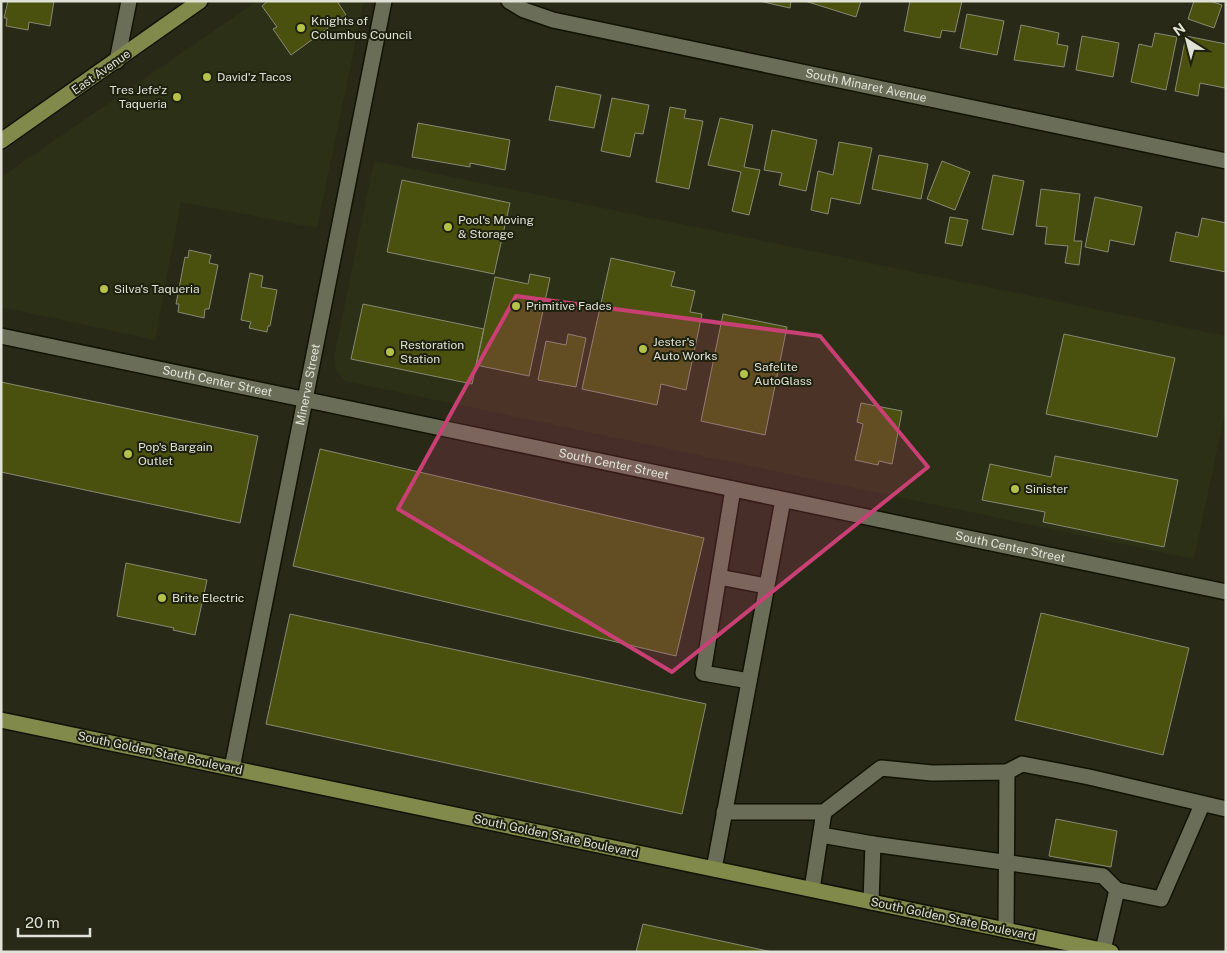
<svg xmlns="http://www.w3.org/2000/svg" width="1227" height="953" viewBox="0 0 1227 953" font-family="'Public Sans',sans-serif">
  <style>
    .built { fill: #2c3016 }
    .building { fill: #4a500e; stroke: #878a74 }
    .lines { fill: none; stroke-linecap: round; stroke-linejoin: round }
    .minor-casing { stroke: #111303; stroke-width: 18 }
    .major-casing { stroke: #111303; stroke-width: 18 }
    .minor { stroke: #6a6e58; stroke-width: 15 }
    .major { stroke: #818a4a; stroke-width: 15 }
    .marked { fill: #c84074; fill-opacity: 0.2; stroke: #c84074; stroke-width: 4; stroke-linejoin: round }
    .poi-dot { fill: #b4c24a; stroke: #1e210e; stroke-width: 2 }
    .labels { text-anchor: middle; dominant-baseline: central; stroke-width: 4; stroke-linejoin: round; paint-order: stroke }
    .poi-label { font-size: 12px; fill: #e0e2d6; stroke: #1e210e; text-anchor: start }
    .street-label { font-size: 12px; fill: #e0e2d6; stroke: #1e210e }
  </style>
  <rect width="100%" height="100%" fill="#282a17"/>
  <path class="built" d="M 257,1 L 364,1 L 317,228 L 181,202 L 155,340 L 1,307 L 1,177 Z
    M 374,161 L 1226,336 L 1226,408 L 1194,559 L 345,381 L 336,371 L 334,357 Z"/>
  <path class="building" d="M 8,1 L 54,1 L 50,26 L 29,22 L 28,30 L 6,26 L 7,18 L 4,18 Z
    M 268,1 L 337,1 L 346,15 L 291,55 L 273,29 L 277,27 L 262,6 Z
    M 759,1 L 791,1 L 790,8 Z
    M 805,1 L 861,1 L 856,17 Z
    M 910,1 L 962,1 L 955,32 L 942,30 L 940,38 L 904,31 Z
    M 1194,1 L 1210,1 L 1222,5 L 1214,28 L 1188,19 Z
    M 967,14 L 1004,21 L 997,55 L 960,48 Z
    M 1021,25 L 1059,33 L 1057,44 L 1068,46 L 1064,67 L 1014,60 Z
    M 1155,33 L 1177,37 L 1166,90 L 1131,82 L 1139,44 L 1152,47 Z
    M 1082,36 L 1119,43 L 1113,77 L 1076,70 Z
    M 1186,36 L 1226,44 L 1225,88 L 1200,83 L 1198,96 L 1175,91 Z
    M 556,86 L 601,95 L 594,128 L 549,120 Z
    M 612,98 L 649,105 L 643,134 L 635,133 L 630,157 L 601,151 Z
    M 670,107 L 686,110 L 684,118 L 703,121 L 689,189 L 656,182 Z
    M 720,118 L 753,125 L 744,167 L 760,170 L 749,215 L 732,211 L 741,172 L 708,165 Z
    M 418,123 L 510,140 L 505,170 L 470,163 L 470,167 L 412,157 Z
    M 772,130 L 817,140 L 806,191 L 779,185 L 782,173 L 764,170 Z
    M 839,142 L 872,148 L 860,204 L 831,198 L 828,214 L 811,210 L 818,171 L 833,175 Z
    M 879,155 L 928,164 L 921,199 L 872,189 Z
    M 942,161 L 970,172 L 955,210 L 927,199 Z
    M 993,175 L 1024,181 L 1013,235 L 982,229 Z
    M 402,180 L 510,203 L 494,274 L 387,252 Z
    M 1041,189 L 1080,194 L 1074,241 L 1082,241 L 1079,265 L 1065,263 L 1068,246 L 1045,244 L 1047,227 L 1036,226 Z
    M 1095,197 L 1142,207 L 1134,245 L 1110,240 L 1108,252 L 1085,247 Z
    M 950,217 L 968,220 L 962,246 L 945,243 Z
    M 1202,218 L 1226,223 L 1226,272 L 1170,261 L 1176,232 L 1198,237 Z
    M 189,250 L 211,255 L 209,263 L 218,265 L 209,309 L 205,309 L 204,318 L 178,312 L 179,304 L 176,304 L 185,257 L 188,258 Z
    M 611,258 L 675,272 L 671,286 L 695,291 L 690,312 L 702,314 L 686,390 L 661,384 L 657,405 L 582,389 Z
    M 250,273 L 263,276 L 261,287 L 277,290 L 270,326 L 268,326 L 267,332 L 249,328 L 251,322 L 241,320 Z
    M 530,274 L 550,278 L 529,376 L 476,365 L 495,277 L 528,284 Z
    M 363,304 L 484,329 L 472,384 L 351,359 Z
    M 723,314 L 787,327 L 765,435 L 701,421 Z
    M 568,334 L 586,338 L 576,387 L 538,380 L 546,341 L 566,345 Z
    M 1064,334 L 1175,358 L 1157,437 L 1046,414 Z
    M 1,382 L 258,436 L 240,523 L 1,472 Z
    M 861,403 L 902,411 L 892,464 L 879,461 L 878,465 L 855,460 L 863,424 L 857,422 Z
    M 320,449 L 704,538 L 676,656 L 293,566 Z
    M 1055,456 L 1178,480 L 1164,547 L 1043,522 L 1045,512 L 982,500 L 990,464 L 1051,477 Z
    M 126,563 L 207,580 L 195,635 L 173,630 L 174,628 L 117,616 Z
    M 1041,613 L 1189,648 L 1163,755 L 1015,720 Z
    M 290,614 L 706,704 L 682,814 L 266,724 Z
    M 1056,819 L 1117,831 L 1111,867 L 1049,856 Z
    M 643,924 L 772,952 L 636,952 Z"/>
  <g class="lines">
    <g class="minor-casing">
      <g id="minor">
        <path id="s1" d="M 509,1 L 524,10 L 553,20 L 1226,161"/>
        <path d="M 117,61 L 129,1"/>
        <path id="s2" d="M 1,336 L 1226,592"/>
        <path d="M 733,489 L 703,673 L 749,681"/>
        <path d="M 719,577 L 766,586"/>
        <path id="s3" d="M 232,768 L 384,1"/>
        <path d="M 1007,772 L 1022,764 L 1089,777 L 1226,809"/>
        <path d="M 724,812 L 824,812 L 881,768 L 932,773 L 1007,772 L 1006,930"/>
        <path d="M 821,835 L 873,844 L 871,902"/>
        <path d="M 873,844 L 1103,876 L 1117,890"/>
        <path d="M 714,869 L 783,500"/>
        <path d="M 812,889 L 824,812"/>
        <path d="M 1103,950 L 1117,890 L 1161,899 L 1202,805"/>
      </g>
    </g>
    <g class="major-casing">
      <path id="major" d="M 1,141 L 200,1
        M 1,720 L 1111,952"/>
    </g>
    <use href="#minor" class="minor"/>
    <use href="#major" class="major"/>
  </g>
  <path class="marked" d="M 516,296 L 820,336 L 928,467 L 672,672 L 398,509 Z"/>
  <g class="poi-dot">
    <circle cx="301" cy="28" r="5"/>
    <circle cx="207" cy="77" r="5"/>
    <circle cx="177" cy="97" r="5"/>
    <circle cx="448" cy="227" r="5"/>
    <circle cx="104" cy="289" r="5"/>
    <circle cx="516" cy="306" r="5"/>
    <circle cx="643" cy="349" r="5"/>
    <circle cx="390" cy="352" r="5"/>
    <circle cx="744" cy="374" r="5"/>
    <circle cx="128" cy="454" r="5"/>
    <circle cx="1015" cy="489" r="5"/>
    <circle cx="162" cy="598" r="5"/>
  </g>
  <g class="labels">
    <g class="poi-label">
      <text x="311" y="21">Knights of<tspan x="311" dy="14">Columbus Council</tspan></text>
      <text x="217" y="77">David'z Tacos</text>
      <text x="167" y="90" text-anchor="end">Tres Jefe'z<tspan x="167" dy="14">Taqueria</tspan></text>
      <text x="458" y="220">Pool's Moving<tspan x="458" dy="14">&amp; Storage</tspan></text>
      <text x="114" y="289">Silva's Taqueria</text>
      <text x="526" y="306">Primitive Fades</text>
      <text x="653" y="342">Jester's<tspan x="653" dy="14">Auto Works</tspan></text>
      <text x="400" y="345">Restoration<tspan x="400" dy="14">Station</tspan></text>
      <text x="754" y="367">Safelite<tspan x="754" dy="14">AutoGlass</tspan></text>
      <text x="138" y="447">Pop's Bargain<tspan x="138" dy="14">Outlet</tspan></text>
      <text x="1025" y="489">Sinister</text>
      <text x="172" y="598">Brite Electric</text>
    </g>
    <g class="street-label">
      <text transform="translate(101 72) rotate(-35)">East Avenue</text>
      <text stroke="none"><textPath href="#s1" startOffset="368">South Minaret Avenue</textPath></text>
      <text stroke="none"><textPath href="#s2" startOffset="221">South Center Street</textPath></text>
      <text stroke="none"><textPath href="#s3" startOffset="391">Minerva Street</textPath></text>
      <text stroke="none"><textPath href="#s2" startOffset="626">South Center Street</textPath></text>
      <text stroke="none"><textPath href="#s2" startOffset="1031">South Center Street</textPath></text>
      <text transform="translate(160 753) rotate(12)">South Golden State Boulevard</text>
      <text transform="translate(556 836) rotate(12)">South Golden State Boulevard</text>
      <text transform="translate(953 919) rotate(12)">South Golden State Boulevard</text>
    </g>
  </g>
  <rect width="1227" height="953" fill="none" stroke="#e0e2d6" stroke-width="5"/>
  <g transform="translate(1187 40) rotate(324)" stroke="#1e210e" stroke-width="4" paint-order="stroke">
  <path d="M0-4L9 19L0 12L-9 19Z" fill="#e0e2d6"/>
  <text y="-8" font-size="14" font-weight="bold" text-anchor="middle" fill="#e0e2d6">N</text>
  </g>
  <path d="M18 928v8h72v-8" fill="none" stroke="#e0e2d6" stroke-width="2.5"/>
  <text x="25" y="928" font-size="15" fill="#e0e2d6" stroke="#1e210e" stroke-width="4" paint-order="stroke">20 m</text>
</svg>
